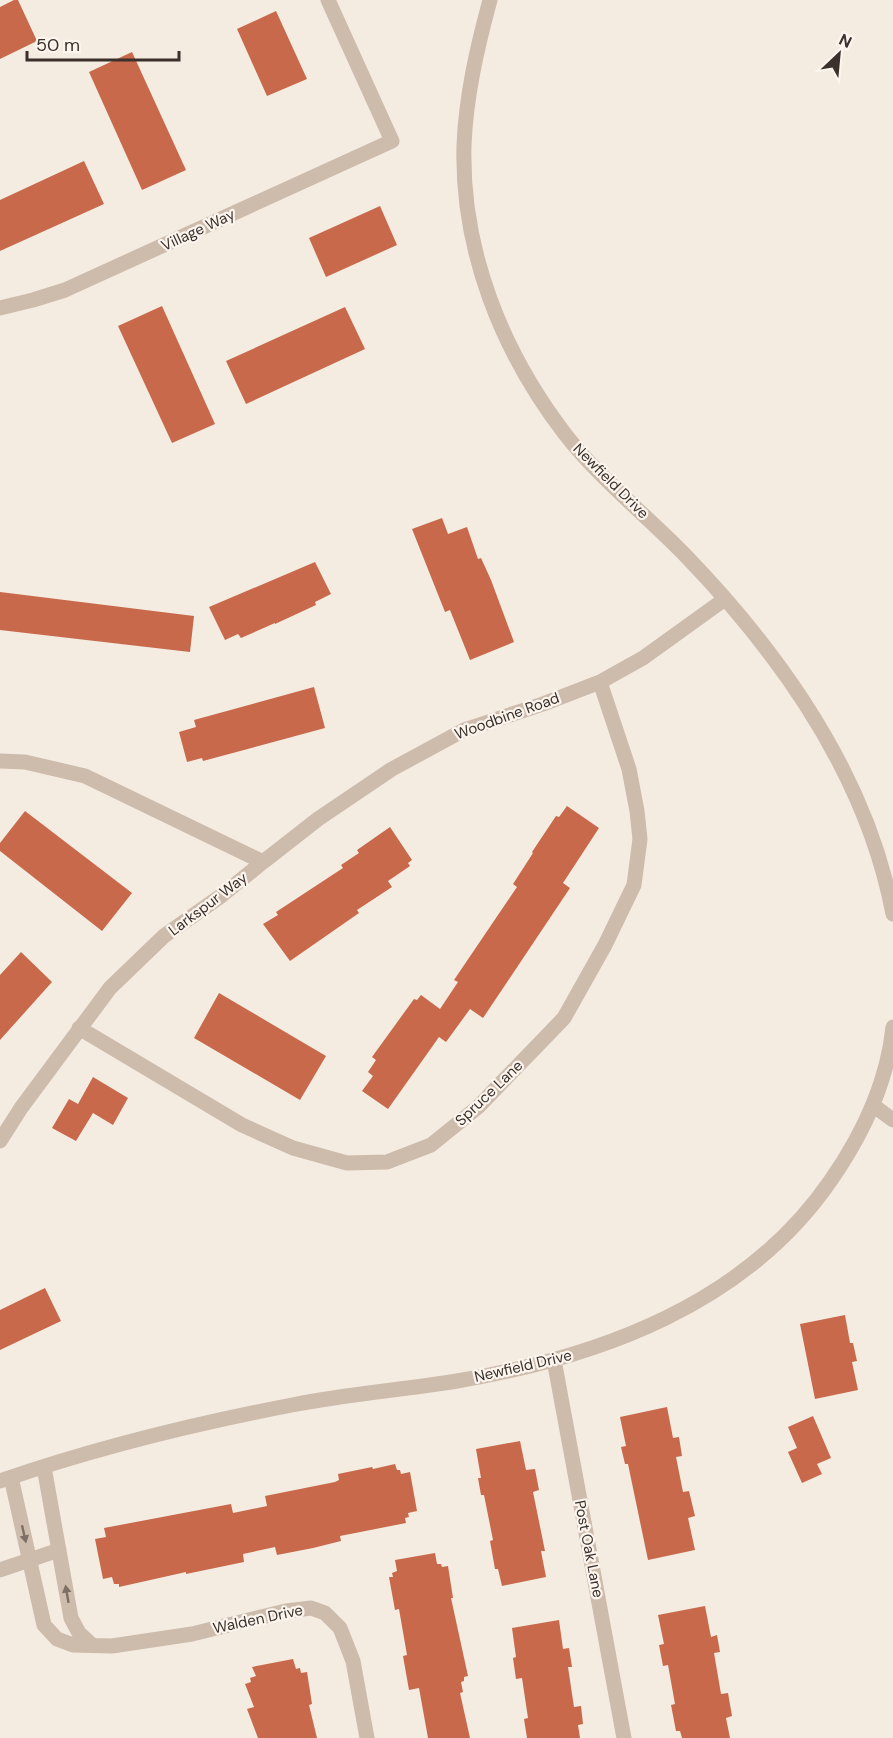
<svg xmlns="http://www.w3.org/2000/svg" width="893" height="1738" viewBox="0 0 893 1738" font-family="'DM Sans',sans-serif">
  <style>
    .building { fill: #c8694b }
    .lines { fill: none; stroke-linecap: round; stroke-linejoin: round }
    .street { stroke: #cdbbac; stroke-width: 15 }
    .oneway { fill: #7d6f65 }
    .labels { text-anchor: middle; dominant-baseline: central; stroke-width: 4.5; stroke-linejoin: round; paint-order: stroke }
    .street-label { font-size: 15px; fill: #3b302b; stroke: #fbf5ee }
  </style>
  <rect width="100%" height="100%" fill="#f4ebe1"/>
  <path class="building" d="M 14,0 L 18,0 L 37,41 L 0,59 L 0,7 Z
    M 276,11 L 307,79 L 267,96 L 237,29 Z
    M 132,52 L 186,170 L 142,190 L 89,72 Z
    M 84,161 L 104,204 L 0,251 L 0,200 Z
    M 380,206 L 397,245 L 326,277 L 309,238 Z
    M 162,306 L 215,424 L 172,443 L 118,326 Z
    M 345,307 L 365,349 L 246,404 L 226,361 Z
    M 442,518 L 448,534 L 467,527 L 478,559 L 481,558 L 491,580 L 514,642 L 470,660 L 450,610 L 445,612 L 412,529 Z
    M 315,562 L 331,594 L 315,602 L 316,605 L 275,624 L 275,623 L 241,638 L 238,634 L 225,640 L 209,607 Z
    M 0,592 L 194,616 L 190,652 L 0,630 Z
    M 314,687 L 325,728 L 203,761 L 202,758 L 187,762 L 179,732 L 196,727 L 194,720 Z
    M 567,806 L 599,828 L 563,883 L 570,888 L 483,1018 L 470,1009 L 446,1042 L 439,1037 L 388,1109 L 362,1091 L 373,1076 L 368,1072 L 376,1060 L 372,1057 L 414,999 L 417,1000 L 421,995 L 440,1009 L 458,982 L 454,980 L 517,887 L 513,884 L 533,853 L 532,852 L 556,816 L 559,817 Z
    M 25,811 L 132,893 L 102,931 L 0,851 L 0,843 Z
    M 390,827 L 412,860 L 408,863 L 410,866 L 388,881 L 392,887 L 357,910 L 359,913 L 290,961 L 263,924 L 278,915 L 276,912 L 343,868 L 341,865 L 359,853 L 357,850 Z
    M 21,952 L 52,982 L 0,1040 L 0,975 Z
    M 219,993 L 326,1056 L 300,1100 L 194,1038 Z
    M 93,1077 L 128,1098 L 113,1125 L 93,1113 L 76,1141 L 52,1128 L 69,1099 L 78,1104 Z
    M 45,1288 L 61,1321 L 0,1350 L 0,1310 Z
    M 845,1315 L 850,1343 L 853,1343 L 857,1361 L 852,1362 L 858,1390 L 815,1399 L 800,1324 Z
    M 667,1407 L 673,1438 L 679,1437 L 682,1456 L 676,1457 L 683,1492 L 689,1491 L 695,1516 L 688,1518 L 695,1550 L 648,1560 L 628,1464 L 625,1464 L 621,1447 L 626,1446 L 620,1417 Z
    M 813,1416 L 831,1458 L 817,1464 L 822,1474 L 802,1483 L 788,1452 L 797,1448 L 788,1427 Z
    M 520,1441 L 526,1470 L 535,1469 L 539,1490 L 533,1492 L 545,1551 L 541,1551 L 546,1577 L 502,1586 L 498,1569 L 495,1569 L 490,1541 L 493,1540 L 484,1495 L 481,1495 L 478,1478 L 481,1478 L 476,1449 Z
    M 395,1464 L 397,1470 L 400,1470 L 401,1474 L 410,1472 L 417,1511 L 408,1513 L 409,1517 L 405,1518 L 406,1523 L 340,1536 L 341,1541 L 313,1548 L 277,1555 L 275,1547 L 243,1554 L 244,1562 L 186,1574 L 186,1572 L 119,1587 L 119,1584 L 114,1584 L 112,1577 L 103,1579 L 95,1539 L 106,1537 L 104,1528 L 231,1504 L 233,1513 L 267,1506 L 265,1496 L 335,1482 L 339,1480 L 338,1474 L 372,1467 L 373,1469 Z
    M 435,1553 L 437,1564 L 441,1564 L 442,1567 L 448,1566 L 453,1598 L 451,1598 L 468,1676 L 464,1677 L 464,1681 L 461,1682 L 463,1692 L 460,1693 L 470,1738 L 428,1738 L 419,1688 L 409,1690 L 403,1656 L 407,1655 L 399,1609 L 395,1610 L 389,1577 L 393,1577 L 392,1573 L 397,1571 L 395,1560 Z
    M 705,1606 L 711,1637 L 717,1635 L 720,1652 L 714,1653 L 721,1694 L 728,1693 L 732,1716 L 726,1718 L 730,1738 L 682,1738 L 680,1731 L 676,1731 L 671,1705 L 675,1704 L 668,1665 L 663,1666 L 659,1645 L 664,1644 L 658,1615 Z
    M 559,1620 L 563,1649 L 569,1648 L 572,1667 L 568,1667 L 574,1707 L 581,1706 L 583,1724 L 578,1725 L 580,1738 L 527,1738 L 524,1719 L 528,1718 L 522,1678 L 516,1679 L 513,1658 L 516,1657 L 512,1628 Z
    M 293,1659 L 296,1669 L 300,1668 L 301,1673 L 307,1672 L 312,1704 L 309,1705 L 317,1738 L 258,1738 L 247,1709 L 254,1707 L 245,1684 L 251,1682 L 250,1678 L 256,1676 L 252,1667 Z"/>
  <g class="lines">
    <path class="street" d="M 490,0 C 477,48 466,96 464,145 C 461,250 502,352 565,434 C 599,478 645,514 684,554 C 780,653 867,776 893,914
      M 0,308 L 33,300 L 65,290 L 392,141 L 328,0
      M 0,761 L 25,762 L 85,776 L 263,862 L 221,896 L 164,936 L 110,988 L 21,1108 L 0,1141
      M 263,862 L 318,819 L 392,769 L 464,730 L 543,704 L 600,682 L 643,658 L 725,599
      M 79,1028 L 242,1125 L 293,1148 L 347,1163 L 387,1162 L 431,1145 L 478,1107 L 564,1018 L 605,945 L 634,885 L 640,839 L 637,811 L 629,769 L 600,682
      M 874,1106 L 893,1120
      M 554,1360 L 624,1738
      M 44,1467 L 71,1618 L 79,1633 L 92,1645
      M 11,1477 L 44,1625 L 57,1639 L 73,1645 L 112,1646 L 192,1634 L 286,1611 L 311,1608 L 325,1613 L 340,1628 L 353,1661 L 367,1738
      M 0,1481 C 95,1448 193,1424 292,1405 C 346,1394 402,1390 457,1381 C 600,1357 746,1304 831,1180 C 863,1134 887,1084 893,1027
      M 0,1570 L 59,1550"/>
  </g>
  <defs><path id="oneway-solid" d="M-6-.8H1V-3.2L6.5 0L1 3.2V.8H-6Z" transform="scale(1.5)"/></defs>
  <g class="oneway">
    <use href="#oneway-solid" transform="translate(24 1534) rotate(77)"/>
    <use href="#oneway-solid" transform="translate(67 1594) rotate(-100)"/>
  </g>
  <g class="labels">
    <g class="street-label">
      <text transform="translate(198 230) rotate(-25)">Village Way</text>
      <text transform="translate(611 481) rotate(45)">Newfield Drive</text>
      <text transform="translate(507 716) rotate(-20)">Woodbine Road</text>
      <text transform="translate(208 904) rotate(-37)">Larkspur Way</text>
      <text transform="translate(489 1093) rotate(-44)">Spruce Lane</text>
      <text transform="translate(523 1366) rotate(-13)">Newfield Drive</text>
      <text transform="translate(589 1549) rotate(79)">Post Oak Lane</text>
      <text transform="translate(258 1619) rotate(-12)">Walden Drive</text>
    </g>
  </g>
  <g transform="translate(839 54) rotate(26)" stroke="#fbf5ee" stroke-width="4.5" paint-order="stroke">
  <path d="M0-4.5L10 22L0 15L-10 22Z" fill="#3b302b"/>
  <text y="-9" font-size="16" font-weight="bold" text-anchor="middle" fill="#3b302b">N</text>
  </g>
  <path d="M27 51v9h152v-9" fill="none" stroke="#3b302b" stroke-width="3"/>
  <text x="36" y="51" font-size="18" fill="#3b302b" stroke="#fbf5ee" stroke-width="4.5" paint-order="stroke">50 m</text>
</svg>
